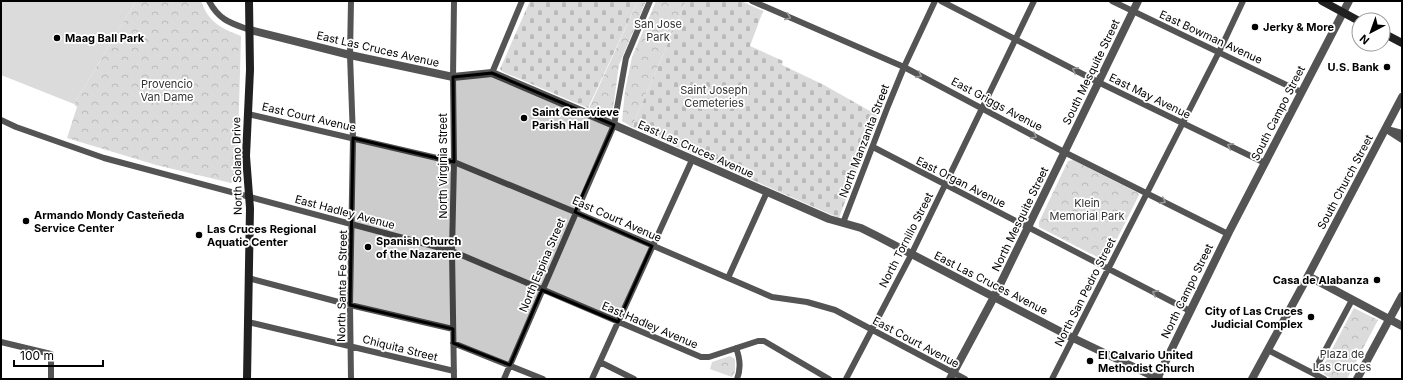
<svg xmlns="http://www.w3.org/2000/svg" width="1403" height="380" viewBox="0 0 1403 380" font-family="Inter,sans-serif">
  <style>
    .green { fill: #dbdbdb }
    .forest { fill: url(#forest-crowns) }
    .cemetery { fill: url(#cemetery-stones) }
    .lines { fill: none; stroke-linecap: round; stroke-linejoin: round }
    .minor { stroke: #545454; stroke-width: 6 }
    .tertiary { stroke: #545454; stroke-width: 8 }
    .secondary { stroke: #212121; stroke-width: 8 }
    .oneway { stroke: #989898 }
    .marked { fill: #000; fill-opacity: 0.2; stroke: #000; stroke-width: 3; stroke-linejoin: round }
    .poi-dot { fill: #000; stroke: #fff; stroke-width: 1.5 }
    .labels { text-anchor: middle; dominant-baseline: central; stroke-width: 3.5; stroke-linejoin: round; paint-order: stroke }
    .park-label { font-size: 11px; fill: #323232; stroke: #fff }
    .poi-label { font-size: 11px; font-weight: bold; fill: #000; stroke: #fff; text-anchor: start }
    .street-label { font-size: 11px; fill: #000; stroke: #fff }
  </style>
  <defs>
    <pattern id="forest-crowns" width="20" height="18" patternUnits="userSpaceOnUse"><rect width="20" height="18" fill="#dbdbdb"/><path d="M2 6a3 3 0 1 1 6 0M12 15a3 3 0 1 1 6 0" fill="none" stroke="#bababa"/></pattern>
    <pattern id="cemetery-stones" width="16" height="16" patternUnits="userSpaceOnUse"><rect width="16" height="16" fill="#dbdbdb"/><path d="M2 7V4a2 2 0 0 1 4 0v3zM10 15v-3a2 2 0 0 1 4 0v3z" fill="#bababa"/></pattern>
  </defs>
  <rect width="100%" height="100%" fill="#fff"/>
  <path class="green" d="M 1,1 L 136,1 L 74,104 L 1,75 Z"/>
  <path class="forest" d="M 136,1 L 201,1 C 209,23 221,28 241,36 L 237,180 L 231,183 L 156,165 L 67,138 L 77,107 L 74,104 Z
    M 638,1 L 646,1 L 619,65 L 612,116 L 609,117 L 589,108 Z
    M 656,1 L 686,1 L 632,127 L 622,121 L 625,91 L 632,57 Z
    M 1073,160 L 1138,193 L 1139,195 L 1107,259 L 1103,260 L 1039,227 L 1039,222 L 1068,161 Z
    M 1354,308 L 1378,320 L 1347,379 C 1337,379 1327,380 1321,370 Z
    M 730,356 L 735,359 L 735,372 L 732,377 L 710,369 L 712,362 Z"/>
  <path class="cemetery" d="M 530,1 L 638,1 L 588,108 L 503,72 L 500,69 Z
    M 686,1 L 741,1 L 763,11 L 750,46 L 783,61 L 782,65 L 824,85 L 877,115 L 839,218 L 632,127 Z"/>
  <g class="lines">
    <path class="minor" d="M 209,1 C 219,20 230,23 250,30
      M 752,1 L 904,67 L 1064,152 L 1228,234
      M 941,1 L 1098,82 L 1265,163
      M 1112,1 L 1301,92
      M 492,73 L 522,1
      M 248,114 L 454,162 L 575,212 L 772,297 L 807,302 L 835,310 L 965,379
      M 1,120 L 16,127 L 104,158 L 452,251 L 701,357 L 709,357 L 758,341 L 764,341 L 829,379
      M 1385,129 L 1402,140
      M 1387,129 L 1402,133
      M 873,147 L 1190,311
      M 843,223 L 888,106 L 904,67 L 935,1
      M 248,278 L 350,305 L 453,329
      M 728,278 L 767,192
      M 248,322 L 454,371
      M 1,342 L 51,354 L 51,379
      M 453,343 L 543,379
      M 736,348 C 740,358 741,369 737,379
      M 1268,350 L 1324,379
      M 600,362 L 634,379
      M 1313,373 L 1352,300
      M 351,379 L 350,305 L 353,138 L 350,55 L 351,1
      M 454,379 L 452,251 L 454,162 L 453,77 L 454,1
      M 504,379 L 614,125 L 626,58 L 650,1
      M 592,379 L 692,160
      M 846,379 L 911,255 L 1034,1
      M 1052,379 L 1219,52 L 1243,1"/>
    <path class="tertiary" d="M 250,30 L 350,55 L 453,77 L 492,73 L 614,125 L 829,219 L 861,228 L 877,236 L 994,297 L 1073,338 L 1159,379
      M 1308,276 L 1402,326
      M 950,379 L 994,297 L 1138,1
      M 1157,379 L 1229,232 L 1349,1
      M 1252,379 L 1308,276 L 1402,97
      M 1357,379 L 1402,296"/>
    <path class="secondary" d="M 1322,1 L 1359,21
      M 1383,33 L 1402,43
      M 247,379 L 250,208 L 246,156 L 250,70 L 249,1"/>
  </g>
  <defs><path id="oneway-chevron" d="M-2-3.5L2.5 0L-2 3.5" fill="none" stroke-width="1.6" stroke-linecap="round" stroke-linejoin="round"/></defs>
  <g class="oneway">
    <use href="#oneway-chevron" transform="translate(788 17) rotate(23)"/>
    <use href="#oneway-chevron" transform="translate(1075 70) rotate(-152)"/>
    <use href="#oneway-chevron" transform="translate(919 75) rotate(28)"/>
    <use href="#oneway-chevron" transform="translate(1034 136) rotate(28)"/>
    <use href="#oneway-chevron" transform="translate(1230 146) rotate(-154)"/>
    <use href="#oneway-chevron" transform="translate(1163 201) rotate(27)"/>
    <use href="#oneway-chevron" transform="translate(1155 293) rotate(-153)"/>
  </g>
  <path class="marked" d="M 492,73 L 614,125 L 575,212 L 652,246 L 618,322 L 542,290 L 510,365 L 453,343 L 453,329 L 350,305 L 353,138 L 454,162 L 453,77 Z"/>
  <g class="poi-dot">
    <circle cx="1255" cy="27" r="4"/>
    <circle cx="57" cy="38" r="4"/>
    <circle cx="1387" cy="67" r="4"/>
    <circle cx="524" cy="118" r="4"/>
    <circle cx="26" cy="221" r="4"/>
    <circle cx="199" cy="235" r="4"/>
    <circle cx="368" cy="247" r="4"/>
    <circle cx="1377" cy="280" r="4"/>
    <circle cx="1311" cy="317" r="4"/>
    <circle cx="1090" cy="361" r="4"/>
  </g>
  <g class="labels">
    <g class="park-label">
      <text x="658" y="24">San Jose<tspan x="658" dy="13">Park</tspan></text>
      <text x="167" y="84">Provencio<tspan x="167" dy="13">Van Dame</tspan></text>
      <text x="714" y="90">Saint Joseph<tspan x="714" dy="13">Cemeteries</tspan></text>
      <text x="1087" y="203">Klein<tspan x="1087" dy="13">Memorial Park</tspan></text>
      <text x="1342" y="354">Plaza de<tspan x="1342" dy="13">Las Cruces</tspan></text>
    </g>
    <g class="poi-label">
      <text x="1263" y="27">Jerky &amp; More</text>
      <text x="65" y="38">Maag Ball Park</text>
      <text x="1379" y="67" text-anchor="end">U.S. Bank</text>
      <text x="532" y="112">Saint Genevieve<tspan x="532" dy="13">Parish Hall</tspan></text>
      <text x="34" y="215">Armando Mondy Casteñeda<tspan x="34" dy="13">Service Center</tspan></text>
      <text x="207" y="229">Las Cruces Regional<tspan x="207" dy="13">Aquatic Center</tspan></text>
      <text x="376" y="241">Spanish Church<tspan x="376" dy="13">of the Nazarene</tspan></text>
      <text x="1369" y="280" text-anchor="end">Casa de Alabanza</text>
      <text x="1303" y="311" text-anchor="end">City of Las Cruces<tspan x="1303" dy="13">Judicial Complex</tspan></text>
      <text x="1098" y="355">El Calvario United<tspan x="1098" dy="13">Methodist Church</tspan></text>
    </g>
    <g class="street-label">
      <text transform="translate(1211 37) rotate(25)">East Bowman Avenue</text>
      <text transform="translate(378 49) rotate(13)">East Las Cruces Avenue</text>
      <text transform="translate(1091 72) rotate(-64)">South Mesquite Street</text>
      <text transform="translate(1150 96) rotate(26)">East May Avenue</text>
      <text transform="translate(997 104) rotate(28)">East Griggs Avenue</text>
      <text transform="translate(1278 113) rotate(-63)">South Campo Street</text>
      <text transform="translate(309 117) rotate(13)">East Court Avenue</text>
      <text transform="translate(864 141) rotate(-69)">North Manzanita Street</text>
      <text transform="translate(696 149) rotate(24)">East Las Cruces Avenue</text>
      <text transform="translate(237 166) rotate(-91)">North Solano Drive</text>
      <text transform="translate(443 166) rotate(-90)">North Virginia Street</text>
      <text transform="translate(961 182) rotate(27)">East Organ Avenue</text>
      <text transform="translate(1345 182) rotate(-62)">South Church Street</text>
      <text transform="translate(345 212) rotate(15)">East Hadley Avenue</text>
      <text transform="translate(617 219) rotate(24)">East Court Avenue</text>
      <text transform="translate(1020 219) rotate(-64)">North Mesquite Street</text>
      <text transform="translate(906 240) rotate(-63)">North Tornillo Street</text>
      <text transform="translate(542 265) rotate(-67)">North Espina Street</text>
      <text transform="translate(991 283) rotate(27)">East Las Cruces Avenue</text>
      <text transform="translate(342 286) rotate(-89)">North Santa Fe Street</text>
      <text transform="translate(1187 291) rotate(-64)">North Campo Street</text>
      <text transform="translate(1085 292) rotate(-63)">North San Pedro Street</text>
      <text transform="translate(650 325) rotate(23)">East Hadley Avenue</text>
      <text transform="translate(916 342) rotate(28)">East Court Avenue</text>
      <text transform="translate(400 348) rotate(14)">Chiquita Street</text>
    </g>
  </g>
  <rect width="1403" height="380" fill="none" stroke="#000000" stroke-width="4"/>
  <g transform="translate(1371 32) rotate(221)"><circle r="19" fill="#ffffff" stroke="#999999"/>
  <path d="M0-3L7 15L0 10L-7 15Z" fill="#000000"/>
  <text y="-6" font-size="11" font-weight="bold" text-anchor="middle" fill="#000000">N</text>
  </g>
  <path d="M14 360v6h89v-6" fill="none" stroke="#000000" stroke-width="2"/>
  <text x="20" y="360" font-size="12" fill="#000000" stroke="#ffffff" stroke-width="3" paint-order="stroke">100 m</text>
</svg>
